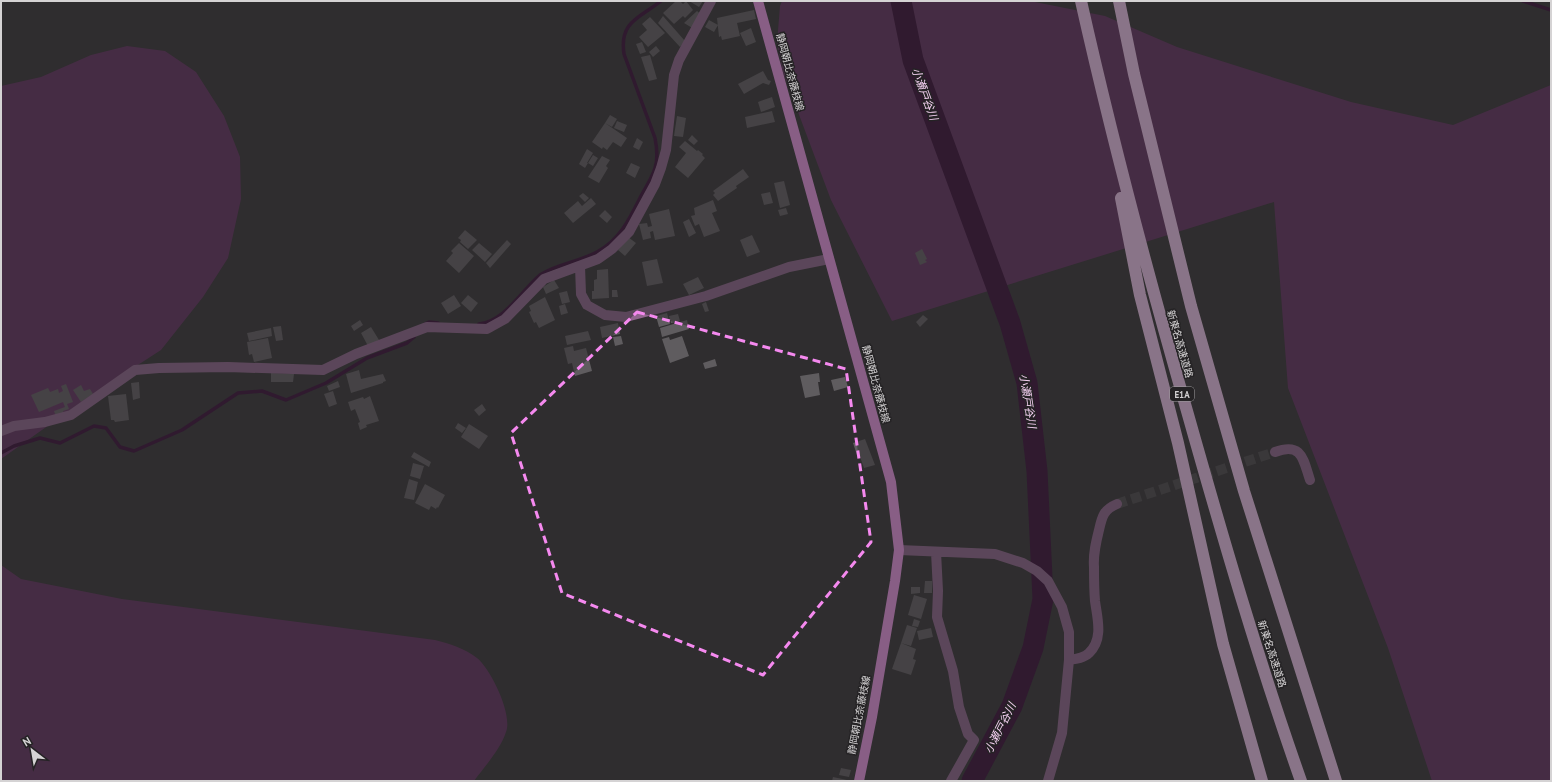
<svg xmlns="http://www.w3.org/2000/svg" width="1552" height="782" viewBox="0 0 1552 782" font-family="'PT Sans','Noto Sans JP',sans-serif">
  <style>
    .green { fill: #602c5d }
    .lines { fill: none; stroke-linecap: round; stroke-linejoin: round }
    .stream { stroke: #310330; stroke-width: 3.5 }
    .river { stroke: #310330; stroke-width: 21 }
    .building { fill: #5f5c5f }
    .minor-tunnel { stroke: #484648; stroke-width: 10; stroke-dasharray: 10 5; stroke-linecap: butt }
    .minor { stroke: #91658e; stroke-width: 10 }
    .major { stroke: #f499ee; stroke-width: 10 }
    .highway { stroke: #f7cbf3; stroke-width: 12 }
    .marked { fill: none; stroke: #f589ef; stroke-width: 3; stroke-dasharray: 8 5; stroke-linejoin: round }
    .labels { text-anchor: middle; dominant-baseline: central; stroke-width: 3; stroke-linejoin: round; paint-order: stroke }
    .shield { fill: #252325; stroke: #a09ea0; stroke-width: 1 }
    .shield-label { font-size: 9px; font-weight: bold; fill: #d5d3d4 }
    .street-label { font-size: 10px; fill: #d5d3d4; stroke: #252325 }
    .water-label { font-size: 11px; font-style: italic; fill: #f6d1f3; stroke: #252325 }
  </style>
  <rect width="100%" height="100%" fill="#2f2d2f"/>
  <path class="green" d="M 782,1 L 1030,1 L 1105,16 L 1177,47 L 1351,102 L 1453,125 L 1551,85 L 1551,781 L 1432,781 L 1388,648 L 1288,388 L 1274,202 L 892,321 L 831,200 L 783,72 L 777,43 L 780,6 Z
    M 127,46 L 165,51 L 196,72 L 224,116 L 240,157 L 241,199 L 228,258 L 203,297 L 161,350 L 90,396 L 1,459 L 1,86 L 41,77 L 91,55 Z
    M 1,565 L 21,579 L 122,599 L 435,640 C 450,644 464,648 477,658 C 491,669 513,715 506,732 C 500,750 485,766 474,781 L 1,781 Z"/>
  <g class="lines">
    <path class="stream" d="M 1523,1 L 1551,10
      M 425,324 L 429,322 L 438,323
      M 479,324 C 505,321 521,291 540,275 C 557,264 579,262 597,252 C 620,240 630,218 641,196 C 646,187 652,178 655,168 C 658,159 657,148 655,138 L 624,54 C 619,21 640,18 661,1
      M 1,453 L 14,446 L 40,438 L 60,443 L 94,426 L 106,428 L 120,447 L 134,451 L 182,430 L 238,393 L 262,391 L 286,400 L 326,383 L 367,358 L 407,343 L 414,337"/>
    <path class="river" d="M 901,1 L 913,60 L 1010,323 L 1027,383 L 1037,471 L 1043,599 L 1033,648 L 1012,706 L 972,781"/>
  </g>
  <path class="building" d="M 676,1 L 680,1 L 683,4 L 686,1 L 693,10 L 685,18 L 683,16 L 674,24 L 663,13 Z
    M 689,1 L 703,1 L 699,7 Z
    M 754,10 L 756,19 L 737,23 L 740,36 L 722,40 L 721,36 L 719,37 L 717,18 Z
    M 697,11 L 702,15 L 694,29 L 684,23 Z
    M 663,16 L 685,41 L 680,47 L 658,23 Z
    M 650,17 L 665,33 L 648,47 L 639,37 L 647,30 L 642,24 Z
    M 709,20 L 718,25 L 714,32 L 705,27 Z
    M 751,28 L 756,42 L 746,46 L 740,33 Z
    M 642,42 L 646,52 L 640,54 L 636,44 Z
    M 656,46 L 660,51 L 653,57 L 649,52 Z
    M 650,55 L 657,79 L 649,81 L 641,57 Z
    M 763,71 L 768,80 L 771,81 L 769,85 L 763,83 L 744,94 L 738,84 Z
    M 772,97 L 775,107 L 761,112 L 758,102 Z
    M 772,111 L 775,122 L 747,128 L 745,117 Z
    M 610,115 L 617,119 L 612,127 L 605,123 Z
    M 677,116 L 686,118 L 683,137 L 674,136 Z
    M 617,121 L 627,125 L 624,132 L 614,128 Z
    M 605,123 L 627,138 L 621,147 L 613,142 L 607,150 L 603,147 L 602,149 L 592,142 Z
    M 692,135 L 698,141 L 694,145 L 688,140 Z
    M 637,138 L 643,142 L 639,150 L 633,147 Z
    M 685,141 L 697,151 L 698,150 L 703,154 L 702,155 L 705,158 L 688,178 L 675,167 L 686,153 L 679,147 Z
    M 587,149 L 593,153 L 587,163 L 588,163 L 585,168 L 579,164 Z
    M 593,155 L 598,158 L 593,166 L 588,163 Z
    M 602,156 L 610,160 L 606,166 L 608,168 L 599,183 L 588,177 Z
    M 631,163 L 640,167 L 635,178 L 626,173 Z
    M 743,169 L 749,177 L 736,186 L 737,188 L 718,201 L 713,195 L 715,193 L 713,191 Z
    M 784,181 L 790,205 L 780,208 L 774,183 Z
    M 770,192 L 773,203 L 764,205 L 761,194 Z
    M 583,193 L 589,198 L 585,202 L 579,196 Z
    M 591,198 L 596,204 L 573,223 L 564,213 L 578,201 L 582,206 Z
    M 713,200 L 717,211 L 712,213 L 720,231 L 704,237 L 699,224 L 695,226 L 691,216 L 695,215 L 694,208 Z
    M 786,208 L 788,214 L 780,216 L 778,210 Z
    M 669,209 L 675,236 L 655,240 L 653,231 L 650,232 L 651,238 L 643,240 L 639,224 L 647,223 L 648,227 L 652,226 L 649,214 Z
    M 605,210 L 612,217 L 607,223 L 599,216 Z
    M 689,219 L 696,233 L 689,237 L 683,222 Z
    M 465,230 L 477,240 L 468,249 L 460,242 L 461,240 L 458,238 Z
    M 752,235 L 760,252 L 747,257 L 740,240 Z
    M 628,237 L 636,243 L 625,256 L 618,250 Z
    M 507,240 L 511,244 L 490,268 L 486,263 Z
    M 459,243 L 474,256 L 459,273 L 446,261 L 453,253 L 451,251 Z
    M 479,243 L 492,254 L 485,262 L 472,250 Z
    M 922,249 L 927,259 L 925,260 L 927,262 L 920,265 L 915,253 Z
    M 657,259 L 663,283 L 647,286 L 642,262 Z
    M 608,269 L 609,298 L 592,299 L 592,291 L 594,291 L 594,280 L 597,279 L 597,270 Z
    M 698,277 L 704,288 L 689,295 L 683,284 Z
    M 554,280 L 559,288 L 546,294 L 543,287 Z
    M 612,290 L 617,290 L 618,297 L 612,297 Z
    M 567,291 L 570,302 L 562,304 L 559,293 Z
    M 454,295 L 461,306 L 448,314 L 441,303 Z
    M 468,295 L 478,303 L 471,312 L 461,303 Z
    M 545,297 L 555,320 L 539,328 L 536,322 L 534,323 L 529,312 L 531,311 L 529,306 Z
    M 706,302 L 709,311 L 705,312 L 702,304 Z
    M 565,304 L 568,313 L 561,315 L 559,306 Z
    M 667,313 L 670,324 L 659,327 L 656,316 Z
    M 678,314 L 680,321 L 671,323 L 669,316 Z
    M 923,315 L 928,319 L 920,327 L 916,322 Z
    M 360,320 L 363,325 L 354,331 L 351,326 Z
    M 687,320 L 689,329 L 662,337 L 660,328 Z
    M 618,323 L 620,334 L 602,338 L 600,327 Z
    M 281,326 L 283,340 L 276,341 L 273,327 Z
    M 371,327 L 379,340 L 368,346 L 361,333 Z
    M 271,328 L 272,336 L 249,341 L 247,333 Z
    M 588,331 L 591,340 L 567,345 L 565,336 Z
    M 621,336 L 623,344 L 615,346 L 613,337 Z
    M 682,336 L 689,356 L 670,363 L 662,339 L 669,337 L 670,340 Z
    M 268,338 L 272,358 L 254,362 L 252,354 L 249,355 L 247,342 Z
    M 573,346 L 574,351 L 586,348 L 592,371 L 575,376 L 572,363 L 568,364 L 564,348 Z
    M 715,359 L 717,366 L 705,369 L 703,363 Z
    M 359,370 L 361,379 L 383,374 L 386,381 L 383,382 L 383,383 L 351,393 L 346,374 Z
    M 271,373 L 294,374 L 293,382 L 271,382 Z
    M 819,373 L 820,382 L 818,382 L 820,395 L 805,398 L 800,376 Z
    M 845,377 L 848,387 L 834,391 L 831,380 Z
    M 338,381 L 340,387 L 329,391 L 327,386 Z
    M 139,382 L 140,398 L 133,400 L 131,383 Z
    M 66,384 L 73,402 L 67,404 L 69,409 L 63,411 L 65,415 L 57,419 L 54,411 L 65,407 L 63,402 L 39,412 L 31,395 L 48,388 L 50,392 L 58,389 L 59,393 L 63,391 L 61,386 Z
    M 81,385 L 84,391 L 90,389 L 93,394 L 81,402 L 73,390 Z
    M 333,391 L 337,404 L 329,407 L 324,394 Z
    M 126,394 L 129,420 L 115,422 L 114,420 L 111,420 L 108,396 Z
    M 370,396 L 379,421 L 366,425 L 367,427 L 360,430 L 358,423 L 360,422 L 355,409 L 351,411 L 348,402 L 363,397 L 364,399 Z
    M 482,404 L 486,410 L 479,416 L 474,410 Z
    M 458,423 L 466,428 L 462,433 L 455,428 Z
    M 469,424 L 488,436 L 479,449 L 461,437 Z
    M 865,439 L 875,465 L 864,468 L 859,454 L 857,455 L 853,443 Z
    M 414,452 L 431,462 L 429,467 L 411,457 Z
    M 413,463 L 424,466 L 420,479 L 410,476 Z
    M 409,479 L 418,482 L 414,500 L 404,498 Z
    M 425,484 L 445,495 L 438,508 L 437,507 L 436,509 L 431,506 L 429,510 L 415,503 Z
    M 925,581 L 932,581 L 932,593 L 924,593 Z
    M 911,587 L 920,587 L 920,593 L 911,594 Z
    M 914,595 L 927,599 L 921,619 L 908,615 Z
    M 914,619 L 920,621 L 918,627 L 912,626 Z
    M 907,625 L 917,628 L 911,646 L 901,643 Z
    M 931,628 L 933,637 L 919,640 L 917,631 Z
    M 901,643 L 916,649 L 913,659 L 916,660 L 911,675 L 892,669 Z
    M 841,768 L 851,770 L 849,777 L 839,775 Z
    M 833,777 L 847,780 L 847,781 L 832,781 Z"/>
  <g class="lines">
    <path class="minor-tunnel" d="M 1117,504 L 1275,452"/>
    <path class="minor" d="M 580,266 L 581,294 L 587,305 L 605,315 L 626,317 L 706,296 L 789,267 L 829,259
      M 1,431 L 14,426 L 45,422 L 71,415 L 135,370 L 159,368 L 228,367 L 323,370 L 356,354 L 427,327 L 487,329 L 505,319 L 544,279 L 598,259 L 612,249 L 629,232 L 655,184 L 661,168 L 666,150 L 674,75 L 679,60 L 711,1
      M 1275,452 C 1302,442 1303,459 1310,480
      M 899,550 L 995,554 L 1023,563 L 1037,571 L 1048,581 L 1062,607 L 1069,632 L 1069,660 L 1062,733 L 1048,781
      M 936,552 L 938,591 L 937,617 L 953,671 L 959,707 L 968,734 L 974,740 L 951,781
      M 1069,660 C 1076,659 1084,658 1089,653 C 1104,639 1097,617 1095,601 C 1094,589 1094,578 1094,567 C 1093,554 1096,542 1099,530 C 1102,517 1103,510 1117,504"/>
    <path class="major" d="M 758,1 L 891,482 L 899,550 L 895,581 L 872,717 L 859,781"/>
    <path class="highway" d="M 1081,1 C 1112,139 1148,275 1187,411 C 1222,535 1258,659 1301,781
      M 1119,1 L 1134,74 L 1191,306 L 1244,491 L 1336,781
      M 1121,198 L 1140,295 L 1178,443 L 1223,644 L 1262,781"/>
  </g>
  <path d="M0 0H1552V782H0ZM 637,312 L 846,369 L 871,542 L 763,675 L 562,593 L 511,433 Z" fill="#2f2d2f" fill-opacity=".55" fill-rule="evenodd"/>
  <path class="marked" d="M 637,312 L 846,369 L 871,542 L 763,675 L 562,593 L 511,433 Z"/>
  <g class="labels">
    <rect class="shield" x="1170" y="387" width="24" height="14" rx="3"/>
    <g class="shield-label">
      <text x="1182" y="394">E1A</text>
    </g>
    <g class="street-label">
      <text transform="translate(790 72) rotate(75)">静岡朝比奈藤枝線</text>
      <text transform="translate(1180 344) rotate(74)">新東名高速道路</text>
      <text transform="translate(876 384) rotate(75)">静岡朝比奈藤枝線</text>
      <text transform="translate(1272 654) rotate(72)">新東名高速道路</text>
      <text transform="translate(859 715) rotate(-79)">静岡朝比奈藤枝線</text>
    </g>
    <g class="water-label">
      <text transform="translate(925 94) rotate(70)">小瀬戸谷川</text>
      <text transform="translate(1028 401) rotate(81)">小瀬戸谷川</text>
      <text transform="translate(1000 728) rotate(-63)">小瀬戸谷川</text>
    </g>
  </g>
  <rect width="1552" height="782" fill="none" stroke="#d5d3d4" stroke-width="4"/>
  <g transform="translate(32 750) rotate(329)" stroke="#252325" stroke-width="3" paint-order="stroke">
  <path d="M0-3L7 15L0 10L-7 15Z" fill="#d5d3d4"/>
  <text y="-6" font-size="11" font-weight="bold" text-anchor="middle" fill="#d5d3d4">N</text>
  </g>
</svg>
